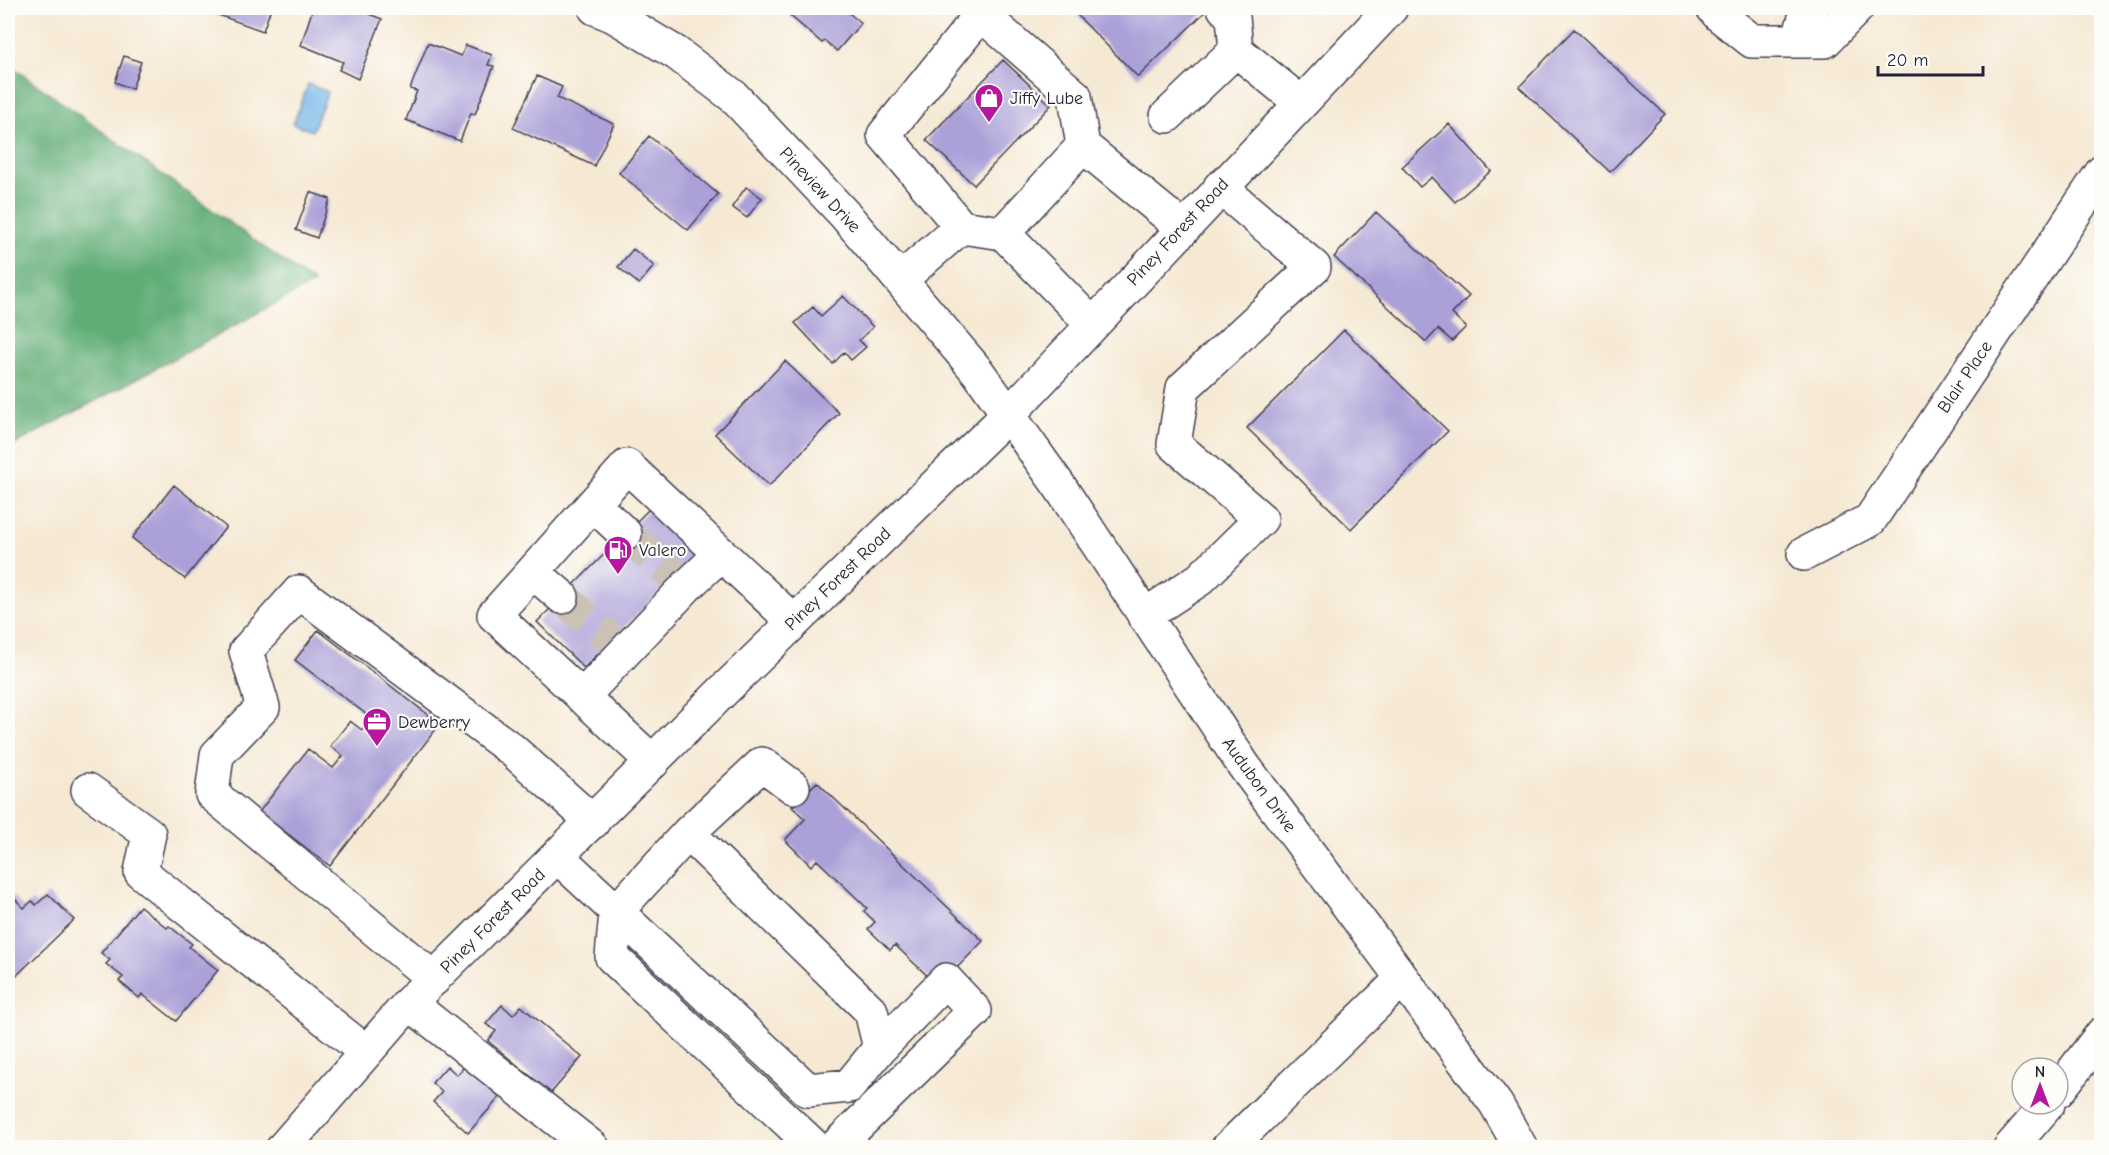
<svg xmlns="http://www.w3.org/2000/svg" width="2109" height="1155" viewBox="0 0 2109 1155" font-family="'Comic Neue',sans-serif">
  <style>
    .forest { fill: #61ad77; stroke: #426859; stroke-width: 1.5 }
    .water { fill: #72b6e8; stroke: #4a6c92; stroke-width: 1.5 }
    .building { fill: #aba0d8 }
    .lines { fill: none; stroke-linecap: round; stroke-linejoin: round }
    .minor-tunnel { stroke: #ccc1b5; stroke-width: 33; stroke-dasharray: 33 16; stroke-linecap: butt }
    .minor-casing { stroke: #424052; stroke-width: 36 }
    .major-casing { stroke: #424052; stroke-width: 36 }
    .minor { stroke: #fff; stroke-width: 33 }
    .major { stroke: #fff; stroke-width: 33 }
    .labels { text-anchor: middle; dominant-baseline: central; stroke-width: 4.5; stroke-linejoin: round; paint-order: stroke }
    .poi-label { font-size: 18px; fill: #22223b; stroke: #fdfcf7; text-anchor: start }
    .street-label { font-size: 18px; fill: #22223b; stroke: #fdfcf7 }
  </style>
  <rect width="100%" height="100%" fill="#fdfcf7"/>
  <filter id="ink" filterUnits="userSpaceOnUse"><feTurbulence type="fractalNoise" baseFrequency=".0167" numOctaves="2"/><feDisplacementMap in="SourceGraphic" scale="12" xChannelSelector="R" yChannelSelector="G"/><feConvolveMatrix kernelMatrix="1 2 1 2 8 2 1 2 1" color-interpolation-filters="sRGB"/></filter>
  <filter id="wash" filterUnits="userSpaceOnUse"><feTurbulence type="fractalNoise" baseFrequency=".008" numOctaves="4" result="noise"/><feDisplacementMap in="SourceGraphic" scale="24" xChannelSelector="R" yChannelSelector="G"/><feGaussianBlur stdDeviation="1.35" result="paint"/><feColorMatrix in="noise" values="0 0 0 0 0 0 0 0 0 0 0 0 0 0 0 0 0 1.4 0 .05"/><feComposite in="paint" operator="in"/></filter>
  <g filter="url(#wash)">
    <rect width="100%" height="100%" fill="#f6e9d4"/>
    <path class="forest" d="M 8,64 L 314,283 L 8,448 Z"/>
    <path class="water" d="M 308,84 L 328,92 L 312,131 L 293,124 Z"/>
    <g id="blocks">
      <path class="building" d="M 199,8 L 271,8 L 263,31 Z
        M 313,8 L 353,8 L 382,19 L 358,79 L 339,70 L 343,62 L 301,45 Z
        M 781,8 L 855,8 L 850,14 L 861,23 L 837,51 L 825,41 L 822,43 Z
        M 1084,8 L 1207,8 L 1208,9 L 1138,77 L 1077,15 Z
        M 1574,29 L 1665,114 L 1610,172 L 1519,87 Z
        M 428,43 L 461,56 L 466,45 L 492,55 L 488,65 L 494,66 L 475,114 L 471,113 L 460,141 L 406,120 L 417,91 L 410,89 Z
        M 124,56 L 141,62 L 132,89 L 115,82 Z
        M 1003,60 L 1051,105 L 974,185 L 926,140 Z
        M 537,76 L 562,87 L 557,98 L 614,124 L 594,166 L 513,128 Z
        M 1449,124 L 1491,171 L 1455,202 L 1432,177 L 1420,187 L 1402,167 Z
        M 649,136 L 718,194 L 688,230 L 619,173 Z
        M 746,187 L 762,198 L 747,218 L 732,207 Z
        M 310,192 L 330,199 L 317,238 L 296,230 Z
        M 1376,212 L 1469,296 L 1452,314 L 1466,327 L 1452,341 L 1438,329 L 1426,342 L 1334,257 Z
        M 633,249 L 654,266 L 639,284 L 618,267 Z
        M 843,296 L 873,327 L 859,340 L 866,347 L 851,360 L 844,352 L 833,364 L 795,323 L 813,307 L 821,316 Z
        M 1344,330 L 1448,431 L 1351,529 L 1247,428 Z
        M 785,361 L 839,413 L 769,486 L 715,434 Z
        M 174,485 L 226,527 L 185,579 L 132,538 Z
        M 654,504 L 701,550 L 584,668 L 537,622 Z
        M 318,630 L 440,724 L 330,866 L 259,812 L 308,749 L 333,768 L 343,756 L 330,746 L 350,721 L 362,730 L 371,718 L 295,660 Z
        M 817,782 L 983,941 L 953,972 L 935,983 L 895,945 L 890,950 L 868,929 L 875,922 L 864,911 L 867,908 L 817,860 L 811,866 L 785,840 L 805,819 L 792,807 Z
        M 48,894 L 74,920 L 16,976 L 8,967 L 8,898 L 11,895 L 24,908 L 32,901 L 36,905 Z
        M 140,906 L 167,928 L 169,926 L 192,944 L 189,947 L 218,970 L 176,1021 L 142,994 L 139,998 L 119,981 L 123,977 L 106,964 L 110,960 L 101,953 Z
        M 502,1005 L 513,1015 L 521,1006 L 582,1057 L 551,1093 L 488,1041 L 496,1031 L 486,1024 Z
        M 447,1066 L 457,1075 L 465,1066 L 500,1097 L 468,1133 L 433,1102 L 442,1092 L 432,1083 Z"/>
    </g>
  </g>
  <g filter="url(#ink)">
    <use href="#blocks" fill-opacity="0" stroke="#424052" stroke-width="1.5"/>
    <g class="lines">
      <path class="minor-tunnel" d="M 625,534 L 675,576
        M 562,597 L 612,641"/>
      <g class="minor-casing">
        <path id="minor" d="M 595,8 L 614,16 L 676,53 L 733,96 L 846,216 L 978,372 L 1060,487 L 1244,766 L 1496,1104 L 1521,1148
          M 1224,8 L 1233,17 L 1236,50 L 1300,102
          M 1713,8 L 1719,15 L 1752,41 L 1825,41 L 1857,8
          M 1798,40 L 1806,15 L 1813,8
          M 1167,116 L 1236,50
          M 1003,233 L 1083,146
          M 900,280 L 961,227
          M 1092,324 L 1003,233 L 961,227 L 884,135 L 981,14 L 1075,96 L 1083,146 L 1183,228
          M 593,504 L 625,534
          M 1804,554 L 1870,520 L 2102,172
          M 533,572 L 562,597
          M 1144,616 L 1200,579 L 1261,519 L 1174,444 L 1183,388 L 1314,267 L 1220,187
          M 582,697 L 687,586 L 721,554
          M 653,762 L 494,615 L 627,466 L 794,622
          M 88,790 L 149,834 L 141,872 L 366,1052
          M 688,833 L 762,764 L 793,787
          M 558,857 L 808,1090 L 849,1086 L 880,1048 L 871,1011 L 688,833 L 616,912 L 612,957 L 816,1148
          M 434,979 L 212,794 L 217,755 L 263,707 L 246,651 L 299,592 L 511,749 L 593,822
          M 409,1003 L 593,1148
          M 2058,1091 L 2102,1034
          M 834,1148 L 975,1011 L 946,980 L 880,1048
          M 1228,1148 L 1402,979
          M 2010,1148 L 2048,1104"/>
      </g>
      <g class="major-casing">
        <path id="major" d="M 283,1148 L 409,1003 L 723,691 L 1008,415 L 1391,8"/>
      </g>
      <use href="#minor" class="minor"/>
      <use href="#major" class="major"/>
    </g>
  </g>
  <defs>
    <g id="shop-pin" transform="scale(1.5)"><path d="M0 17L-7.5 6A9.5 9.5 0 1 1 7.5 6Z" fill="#b5179e" stroke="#fdfcf7"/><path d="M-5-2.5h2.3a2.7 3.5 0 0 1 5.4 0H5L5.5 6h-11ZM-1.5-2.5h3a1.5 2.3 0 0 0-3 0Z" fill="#fff"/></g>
    <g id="fuel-pin" transform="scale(1.5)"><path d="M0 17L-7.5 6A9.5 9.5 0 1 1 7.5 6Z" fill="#b5179e" stroke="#fdfcf7"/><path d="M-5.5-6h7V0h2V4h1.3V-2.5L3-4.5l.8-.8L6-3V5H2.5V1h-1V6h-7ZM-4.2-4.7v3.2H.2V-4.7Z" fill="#fff"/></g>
    <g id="office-pin" transform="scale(1.5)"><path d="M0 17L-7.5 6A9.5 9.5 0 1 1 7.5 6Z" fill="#b5179e" stroke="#fdfcf7"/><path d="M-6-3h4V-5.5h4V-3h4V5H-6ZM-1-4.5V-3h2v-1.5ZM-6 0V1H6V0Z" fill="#fff"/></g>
  </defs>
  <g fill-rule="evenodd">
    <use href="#shop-pin" x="989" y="98"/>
    <use href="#fuel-pin" x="618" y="550"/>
    <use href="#office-pin" x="377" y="722"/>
  </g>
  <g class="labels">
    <g class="poi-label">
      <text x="1010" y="98">Jiffy Lube</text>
      <text x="639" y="550">Valero</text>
      <text x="398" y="722">Dewberry</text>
    </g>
    <g class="street-label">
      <text transform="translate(820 190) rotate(47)">Pineview Drive</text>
      <text transform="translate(1178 232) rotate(-47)">Piney Forest Road</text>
      <text transform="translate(1965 377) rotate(-56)">Blair Place</text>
      <text transform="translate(838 579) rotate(-44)">Piney Forest Road</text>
      <text transform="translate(1259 785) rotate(54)">Audubon Drive</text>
      <text transform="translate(493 921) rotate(-45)">Piney Forest Road</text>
    </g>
  </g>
  <rect width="2109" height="1155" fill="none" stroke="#fdfcf7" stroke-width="30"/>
  <g transform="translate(2040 1086)"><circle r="28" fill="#fdfcf7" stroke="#a5a5ac" stroke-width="1.5"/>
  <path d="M0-4.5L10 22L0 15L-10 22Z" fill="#b5179e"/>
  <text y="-9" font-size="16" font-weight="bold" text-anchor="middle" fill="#22223b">N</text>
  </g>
  <path d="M1878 66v9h105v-9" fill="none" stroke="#22223b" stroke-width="3"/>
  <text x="1887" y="66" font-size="18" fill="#22223b" stroke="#fdfcf7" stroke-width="4.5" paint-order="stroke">20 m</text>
</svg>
